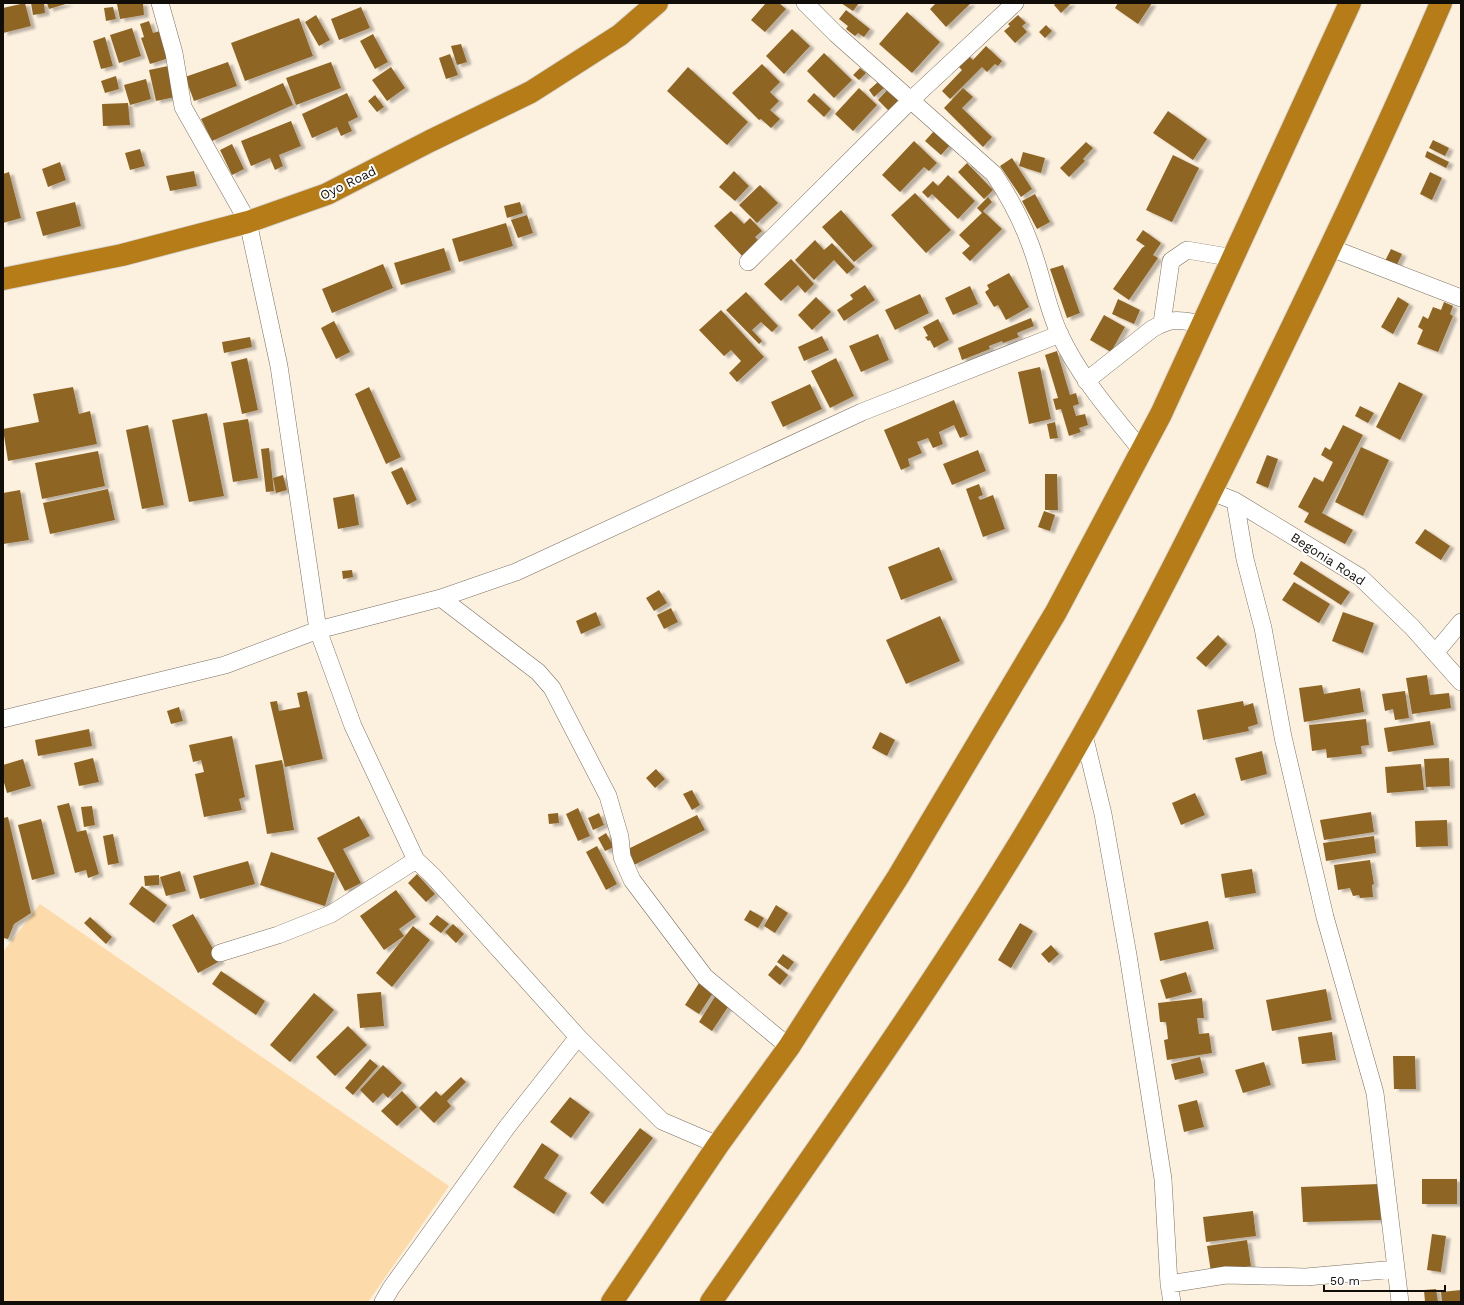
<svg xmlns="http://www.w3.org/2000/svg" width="1464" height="1305" viewBox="0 0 1464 1305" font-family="'Work Sans',sans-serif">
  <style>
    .green { fill: #fddaa9 }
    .building { fill: #8e6524; filter: url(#shadow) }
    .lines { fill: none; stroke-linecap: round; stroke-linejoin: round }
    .minor-casing { stroke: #7a7061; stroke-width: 18 }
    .highway-casing { stroke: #d9d8d7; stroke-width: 24 }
    .minor { stroke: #fff; stroke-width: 17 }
    .highway { stroke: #b57c18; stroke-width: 22 }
    .labels { text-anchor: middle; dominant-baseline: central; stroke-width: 4; stroke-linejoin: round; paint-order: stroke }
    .street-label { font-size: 13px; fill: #110d08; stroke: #fff }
  </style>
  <defs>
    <filter id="shadow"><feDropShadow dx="4.5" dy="2.5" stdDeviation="1" flood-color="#0004"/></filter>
  </defs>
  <rect width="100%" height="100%" fill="#fcf0df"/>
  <path class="green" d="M 40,904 L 449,1186 L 368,1302 L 3,1302 L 3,952 Z"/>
  <path class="building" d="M 25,3 L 31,26 L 3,33 L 3,8 Z
    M 31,3 L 44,3 L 45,13 L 33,15 Z
    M 47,3 L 69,3 L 49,9 Z
    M 124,3 L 143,3 L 144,15 L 120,19 L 117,4 Z
    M 766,3 L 779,3 L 786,9 L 765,32 L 751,20 Z
    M 841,3 L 859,3 L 853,11 Z
    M 936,3 L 971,3 L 946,27 L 930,9 Z
    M 1056,3 L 1071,3 L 1061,13 L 1054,5 Z
    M 1118,3 L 1152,3 L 1138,24 L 1115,8 Z
    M 113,7 L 116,19 L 106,21 L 104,8 Z
    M 361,7 L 370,28 L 339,40 L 331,19 Z
    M 846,10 L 870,29 L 864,37 L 858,33 L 855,36 L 846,29 L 848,26 L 839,19 Z
    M 907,12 L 940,42 L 912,73 L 879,44 Z
    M 316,15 L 330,40 L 319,46 L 305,22 Z
    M 1018,15 L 1026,23 L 1022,26 L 1027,32 L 1015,43 L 1004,31 L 1010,26 L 1008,24 Z
    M 299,18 L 313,56 L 245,81 L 231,43 Z
    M 149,21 L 153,33 L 160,31 L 169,58 L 150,64 L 141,38 L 144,37 L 140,24 Z
    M 1046,25 L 1052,31 L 1045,38 L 1039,32 Z
    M 132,28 L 141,56 L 119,63 L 110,35 Z
    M 792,29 L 810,46 L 784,74 L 766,56 Z
    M 373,34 L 388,62 L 375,69 L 360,41 Z
    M 105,37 L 113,66 L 101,69 L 93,41 Z
    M 461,44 L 467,62 L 457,65 L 451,46 Z
    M 986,46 L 1002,61 L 998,66 L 995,64 L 987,72 L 982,67 L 950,99 L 942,91 L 962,70 L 957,65 L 967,54 L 973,60 Z
    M 824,53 L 852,80 L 834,98 L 807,71 Z
    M 450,54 L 458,75 L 446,79 L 439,58 Z
    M 228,62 L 237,86 L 194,101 L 185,77 Z
    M 331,62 L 341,88 L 296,105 L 286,78 Z
    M 762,64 L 780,82 L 770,92 L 779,101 L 770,110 L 780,119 L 771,128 L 761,119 L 759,120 L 732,93 Z
    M 168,66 L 175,97 L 156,101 L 149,70 Z
    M 391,67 L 405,88 L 387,101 L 372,80 Z
    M 688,67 L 748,122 L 727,145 L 667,91 Z
    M 860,68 L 866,73 L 859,80 L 853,75 Z
    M 116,76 L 119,89 L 105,93 L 101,81 Z
    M 146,79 L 151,99 L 130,105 L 124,85 Z
    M 879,81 L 884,88 L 874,97 L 869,90 Z
    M 283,83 L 293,105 L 212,141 L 201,119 Z
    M 859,88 L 877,105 L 853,131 L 835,114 Z
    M 889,88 L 901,99 L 889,111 L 878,100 Z
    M 963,88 L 973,97 L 962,108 L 992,137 L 983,147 L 944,108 Z
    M 347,93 L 358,117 L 348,122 L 352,131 L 341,136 L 337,127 L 312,138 L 302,114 Z
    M 814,93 L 831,109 L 824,117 L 807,101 Z
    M 375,95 L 384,107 L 377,112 L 368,101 Z
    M 128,103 L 130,125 L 103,126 L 102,104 Z
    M 1168,111 L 1207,139 L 1193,160 L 1153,133 Z
    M 291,121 L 301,146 L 279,155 L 283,166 L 275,170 L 270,158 L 251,166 L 241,141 Z
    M 934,131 L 950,145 L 941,155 L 925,141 Z
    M 1433,140 L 1449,148 L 1445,156 L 1429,148 Z
    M 914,141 L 937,163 L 929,171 L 924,167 L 900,192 L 882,175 Z
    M 1086,142 L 1093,148 L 1083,159 L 1085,161 L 1069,177 L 1060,168 Z
    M 232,144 L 244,169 L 232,175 L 220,150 Z
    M 140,149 L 145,166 L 130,170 L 125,153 Z
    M 1427,151 L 1449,162 L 1446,168 L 1425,157 Z
    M 1023,152 L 1045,158 L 1041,173 L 1019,166 Z
    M 1173,155 L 1199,168 L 1172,222 L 1146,210 Z
    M 1012,158 L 1032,189 L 1021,197 L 1000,166 Z
    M 60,162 L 66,180 L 48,187 L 42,169 Z
    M 967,163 L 993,190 L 984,199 L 958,172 Z
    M 194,171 L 197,186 L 170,191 L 166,176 Z
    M 734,171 L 749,186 L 735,201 L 719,187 Z
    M 9,172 L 21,218 L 3,223 L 3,174 Z
    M 1430,172 L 1442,178 L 1432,200 L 1420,194 Z
    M 948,175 L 975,201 L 958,219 L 932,194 L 928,198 L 922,192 L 933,181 L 938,186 Z
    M 760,185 L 778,203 L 757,223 L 739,205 Z
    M 915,193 L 951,230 L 926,253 L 891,215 Z
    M 1035,194 L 1050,222 L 1037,229 L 1022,201 Z
    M 988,197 L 992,202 L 983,211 L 1002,229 L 970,261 L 962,253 L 970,246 L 959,235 L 982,213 L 977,208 Z
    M 75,202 L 81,226 L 43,236 L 36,212 Z
    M 520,202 L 523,213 L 507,218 L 504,206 Z
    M 841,210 L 873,246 L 854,262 L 822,227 Z
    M 731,211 L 744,224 L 750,218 L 762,231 L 755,237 L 761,243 L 744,258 L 714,226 Z
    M 527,215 L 533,233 L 518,238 L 511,220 Z
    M 506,223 L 513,246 L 459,262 L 452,239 Z
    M 1143,230 L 1161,243 L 1153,255 L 1158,258 L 1129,300 L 1113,289 L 1142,248 L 1145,246 L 1136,240 Z
    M 815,240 L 824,250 L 832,243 L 855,267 L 847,274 L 834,260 L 814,280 L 795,260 Z
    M 444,248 L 451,270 L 401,285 L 394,263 Z
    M 1391,249 L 1402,254 L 1394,271 L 1383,265 Z
    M 791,259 L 814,284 L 805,293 L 798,285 L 781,301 L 764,284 Z
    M 383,264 L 393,288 L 332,313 L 322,289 Z
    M 1063,265 L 1080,313 L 1067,318 L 1050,269 Z
    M 1009,273 L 1029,307 L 1006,320 L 998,305 L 994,307 L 985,292 L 989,289 L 987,285 Z
    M 865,285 L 875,300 L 844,321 L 837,310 L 853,299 L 850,295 Z
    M 970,286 L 978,304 L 953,315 L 945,298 Z
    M 746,292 L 778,326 L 772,332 L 761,322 L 752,330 L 762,341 L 759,344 L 726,310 Z
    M 920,294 L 929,313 L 895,330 L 885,310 Z
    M 816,297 L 831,312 L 812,330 L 798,315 Z
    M 1398,297 L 1409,304 L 1393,334 L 1381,327 Z
    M 1118,299 L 1140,310 L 1134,324 L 1112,314 Z
    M 1444,302 L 1453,306 L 1450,314 L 1453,316 L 1438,352 L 1417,344 L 1423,330 L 1418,327 L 1423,316 L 1428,319 L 1433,307 L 1441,310 Z
    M 721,310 L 764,357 L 737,382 L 729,373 L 741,361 L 731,350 L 724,356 L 699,330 Z
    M 1104,315 L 1125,327 L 1111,352 L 1090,340 Z
    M 1031,318 L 1034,326 L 1017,333 L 1019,337 L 1003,343 L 1002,341 L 989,346 L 990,349 L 962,360 L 958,348 Z
    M 938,319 L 949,340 L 934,348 L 930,340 L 928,341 L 925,337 L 928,336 L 923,327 Z
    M 334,321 L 350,352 L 336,359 L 321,328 Z
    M 878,334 L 889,360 L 861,372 L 849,346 Z
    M 822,336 L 829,350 L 804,361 L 798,347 Z
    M 250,337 L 252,347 L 224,353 L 222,342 Z
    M 1057,351 L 1070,395 L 1076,393 L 1079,404 L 1073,406 L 1076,416 L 1085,414 L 1088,425 L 1079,428 L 1081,432 L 1069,436 L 1061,409 L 1056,410 L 1053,399 L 1058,398 L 1045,355 Z
    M 247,358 L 258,410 L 242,414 L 231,362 Z
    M 836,358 L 854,396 L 830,408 L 811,371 Z
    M 1040,367 L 1051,419 L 1029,424 L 1018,372 Z
    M 1399,382 L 1423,394 L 1400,440 L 1376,427 Z
    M 810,384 L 822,409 L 783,427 L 771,402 Z
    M 73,387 L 79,414 L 90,411 L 97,444 L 8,461 L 3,429 L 39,422 L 33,394 Z
    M 369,387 L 401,457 L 386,464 L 355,394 Z
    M 954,400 L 968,435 L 960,438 L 954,425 L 939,432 L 943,444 L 933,448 L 928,438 L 917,442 L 922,453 L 908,459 L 910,466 L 901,470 L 884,430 Z
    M 1360,406 L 1374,413 L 1368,423 L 1355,416 Z
    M 207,413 L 224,496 L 189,502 L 172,420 Z
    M 248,419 L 258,478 L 233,482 L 223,423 Z
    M 1055,422 L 1058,438 L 1050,439 L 1047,424 Z
    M 148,425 L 164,505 L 142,509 L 126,430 Z
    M 1343,425 L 1363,435 L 1322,513 L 1353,530 L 1345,544 L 1304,522 L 1309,513 L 1298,507 L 1314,477 L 1323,482 L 1333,462 L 1321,455 L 1325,447 L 1330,450 Z
    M 1361,447 L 1389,460 L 1363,516 L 1335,502 Z
    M 269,448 L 274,491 L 266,492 L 261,449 Z
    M 978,450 L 986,471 L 952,485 L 943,464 Z
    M 98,451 L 105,486 L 42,499 L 35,463 Z
    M 1267,455 L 1278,459 L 1268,488 L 1256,483 Z
    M 402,467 L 417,500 L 407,505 L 391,472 Z
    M 1045,474 L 1057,474 L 1058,510 L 1045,510 Z
    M 283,475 L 287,490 L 276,493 L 273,478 Z
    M 979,484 L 983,495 L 978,497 L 980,500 L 993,495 L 1005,529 L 983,537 L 966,489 Z
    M 108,489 L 115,520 L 50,534 L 43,503 Z
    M 20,490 L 29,540 L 3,544 L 3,493 Z
    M 354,494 L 359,525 L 338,529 L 333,498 Z
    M 1044,511 L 1055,515 L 1050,531 L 1038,527 Z
    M 1425,529 L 1450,546 L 1441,560 L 1415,543 Z
    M 939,547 L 953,580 L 901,600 L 888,567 Z
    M 1301,561 L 1350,592 L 1341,605 L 1293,574 Z
    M 352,570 L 353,577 L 343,579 L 342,571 Z
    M 1294,582 L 1330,604 L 1319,623 L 1282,600 Z
    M 659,590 L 667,603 L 654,611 L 646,598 Z
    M 671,608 L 678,622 L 664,629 L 657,615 Z
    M 596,612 L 601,625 L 581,634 L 576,621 Z
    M 1343,612 L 1374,623 L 1363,653 L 1332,641 Z
    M 940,616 L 960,661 L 906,684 L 886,640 Z
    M 1218,635 L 1227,644 L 1206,667 L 1196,658 Z
    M 1427,675 L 1430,695 L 1449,693 L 1451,708 L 1412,714 L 1406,678 Z
    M 1322,685 L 1324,694 L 1360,688 L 1364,712 L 1304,722 L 1299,688 Z
    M 307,691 L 323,759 L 285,767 L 270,702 L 277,701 L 279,711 L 300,707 L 297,693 Z
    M 1405,691 L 1409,718 L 1395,720 L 1393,709 L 1385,711 L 1382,694 Z
    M 1243,701 L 1244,706 L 1253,703 L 1258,724 L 1248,727 L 1249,731 L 1203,740 L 1197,710 Z
    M 179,707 L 183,721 L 171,724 L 167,711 Z
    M 1366,719 L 1369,745 L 1361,746 L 1362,754 L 1327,758 L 1326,749 L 1312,751 L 1309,725 Z
    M 1430,721 L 1434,745 L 1388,752 L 1384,728 Z
    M 89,729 L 92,746 L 38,756 L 35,740 Z
    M 880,732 L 895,740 L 887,756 L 872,748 Z
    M 232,736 L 245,797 L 239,799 L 242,810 L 204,817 L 195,774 L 204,772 L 201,760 L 193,762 L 189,745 Z
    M 1262,751 L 1267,774 L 1241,781 L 1235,758 Z
    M 93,758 L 99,782 L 79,786 L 74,763 Z
    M 1449,758 L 1450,786 L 1426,787 L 1424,759 Z
    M 23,759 L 31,786 L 7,793 L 3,779 L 3,765 Z
    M 282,760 L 294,830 L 267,834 L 255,765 Z
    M 1421,764 L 1424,790 L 1387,793 L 1385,767 Z
    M 656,769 L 665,779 L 655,788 L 646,778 Z
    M 692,790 L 700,805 L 692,810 L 683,794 Z
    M 1195,793 L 1205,815 L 1181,825 L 1172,803 Z
    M 69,803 L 77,832 L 86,830 L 99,874 L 88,878 L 86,870 L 75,873 L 57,806 Z
    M 92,806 L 95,825 L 84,827 L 81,807 Z
    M 578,808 L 590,836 L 578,841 L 566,814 Z
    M 1371,812 L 1374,832 L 1324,840 L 1320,820 Z
    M 558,813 L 559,823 L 549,824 L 548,814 Z
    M 599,813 L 604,825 L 593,830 L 588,818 Z
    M 697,815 L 705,830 L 634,865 L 626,850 Z
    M 359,816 L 370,836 L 343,849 L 361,883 L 345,891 L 317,838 Z
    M 8,817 L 31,913 L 14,924 L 8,939 L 3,938 L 3,818 Z
    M 41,819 L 55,874 L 32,880 L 18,825 Z
    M 1447,820 L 1448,846 L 1416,847 L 1415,821 Z
    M 606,833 L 614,847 L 605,851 L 598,838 Z
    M 113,834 L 119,863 L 108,865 L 103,836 Z
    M 1374,836 L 1376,853 L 1326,861 L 1323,843 Z
    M 597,846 L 617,884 L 606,890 L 586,852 Z
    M 271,852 L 335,873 L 325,906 L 260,885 Z
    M 1370,860 L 1374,884 L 1372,885 L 1373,897 L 1360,898 L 1359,895 L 1353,896 L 1350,888 L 1338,890 L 1334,865 Z
    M 248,861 L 255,884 L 200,899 L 193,876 Z
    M 1252,869 L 1256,893 L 1225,898 L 1221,874 Z
    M 180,871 L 186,891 L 166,896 L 160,877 Z
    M 417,874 L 435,894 L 426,902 L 408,883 Z
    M 159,875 L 159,885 L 145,886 L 144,876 Z
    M 142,886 L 167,905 L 154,923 L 129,904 Z
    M 396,890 L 416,917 L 399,929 L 404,936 L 384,950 L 360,916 Z
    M 776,905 L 788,913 L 775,933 L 764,926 Z
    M 750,910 L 764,918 L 758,928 L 744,920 Z
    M 193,914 L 220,961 L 198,973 L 172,925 Z
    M 437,915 L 449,924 L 441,933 L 429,924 Z
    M 90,917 L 112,937 L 106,944 L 84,923 Z
    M 1208,921 L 1214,949 L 1160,961 L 1154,933 Z
    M 1020,923 L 1033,931 L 1011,968 L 998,960 Z
    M 453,924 L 464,934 L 456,943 L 445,932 Z
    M 413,926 L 430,940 L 392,987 L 376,973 Z
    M 1051,945 L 1059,954 L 1049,963 L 1041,954 Z
    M 783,954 L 794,962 L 788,970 L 777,962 Z
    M 776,965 L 788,975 L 780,985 L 768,975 Z
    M 221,971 L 265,1001 L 256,1015 L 212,984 Z
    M 1186,972 L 1192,992 L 1166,999 L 1160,980 Z
    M 699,983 L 713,993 L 699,1014 L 685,1005 Z
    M 1326,989 L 1332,1020 L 1272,1031 L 1266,1000 Z
    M 381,992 L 384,1026 L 360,1028 L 357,994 Z
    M 314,993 L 334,1010 L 290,1062 L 270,1045 Z
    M 716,995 L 730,1004 L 712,1031 L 699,1022 Z
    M 1202,998 L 1204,1018 L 1197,1018 L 1199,1034 L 1209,1033 L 1212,1053 L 1167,1060 L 1164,1040 L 1168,1039 L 1166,1022 L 1160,1022 L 1158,1003 Z
    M 348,1026 L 367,1045 L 335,1076 L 316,1057 Z
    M 1332,1032 L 1336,1060 L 1302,1064 L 1298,1037 Z
    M 1393,1056 L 1415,1056 L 1416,1089 L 1394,1089 Z
    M 1200,1057 L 1204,1073 L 1175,1080 L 1171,1064 Z
    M 370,1059 L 378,1066 L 353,1095 L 345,1088 Z
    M 1264,1062 L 1271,1085 L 1243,1093 L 1235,1070 Z
    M 383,1065 L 402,1083 L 388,1098 L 383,1093 L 373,1103 L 360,1090 Z
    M 461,1077 L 466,1082 L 447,1101 L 451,1106 L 434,1123 L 419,1108 L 436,1091 L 441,1096 Z
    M 402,1091 L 417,1107 L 397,1126 L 381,1111 Z
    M 570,1097 L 590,1112 L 571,1138 L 550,1122 Z
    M 1197,1100 L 1204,1127 L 1184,1132 L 1178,1105 Z
    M 640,1128 L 653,1138 L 603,1204 L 590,1193 Z
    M 542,1143 L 559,1155 L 544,1178 L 567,1193 L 554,1214 L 513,1187 Z
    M 1422,1179 L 1457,1179 L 1457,1204 L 1422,1204 Z
    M 1379,1184 L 1381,1220 L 1303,1222 L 1301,1187 Z
    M 1253,1211 L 1256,1236 L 1206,1242 L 1203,1217 Z
    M 1432,1234 L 1446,1236 L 1441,1272 L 1427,1270 Z
    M 1247,1240 L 1251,1266 L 1211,1272 L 1207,1246 Z
    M 1436,1289 L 1438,1302 L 1425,1302 L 1424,1290 Z
    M 1461,1290 L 1461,1302 L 1442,1302 L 1441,1292 Z"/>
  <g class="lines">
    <g class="minor-casing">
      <path id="minor" d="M 160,3 L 174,53 L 183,107 L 248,222 L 279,366 L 318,630 L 353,726 L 416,860 L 433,876 L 578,1037 L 662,1121 L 718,1145
        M 805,3 L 836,34 L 994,174 C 1008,195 1020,217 1029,241 C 1041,271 1046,304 1059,333 C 1080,378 1112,414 1143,452
        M 1331,248 L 1461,298
        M 748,262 L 911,100 L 1015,3
        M 1162,323 L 1171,261 L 1187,250 L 1234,258
        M 1086,381 L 1152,329 C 1173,317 1179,320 1202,324
        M 1212,492 L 1235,501 L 1360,577 L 1412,627 L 1461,682
        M 1235,501 L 1245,559 L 1263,628 L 1283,737 L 1325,917 L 1375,1093 L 1400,1302
        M 441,598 L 538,672 L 552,688 L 608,796 L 620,837 L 622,857 L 632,880 L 705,977 L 789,1047
        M 1435,653 L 1461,622
        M 3,719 L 225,665 L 318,630 L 441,598 L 516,572 L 862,412 L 1060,334
        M 1084,735 L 1103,814 L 1128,955 L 1163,1179 L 1169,1284 L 1172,1302
        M 220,953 L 278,935 L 331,914 L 416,860
        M 1169,1284 L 1226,1275 L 1306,1277 L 1396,1269
        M 383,1302 L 391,1288 L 507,1127 L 578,1037"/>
    </g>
    <g class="highway-casing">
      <path id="highway" d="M 3,279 L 122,255 L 248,222 L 327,194 L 430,141 L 531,92 L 620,35 L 657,3
        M 612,1302 L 718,1145 L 789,1047 L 898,877 L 1056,612 L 1161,414 L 1350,3
        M 711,1302 C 812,1156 916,1011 1009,860 C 1099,715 1176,564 1251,411 C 1317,276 1382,141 1441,3"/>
    </g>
    <use href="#minor" class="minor"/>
    <use href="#highway" class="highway"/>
  </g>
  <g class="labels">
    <g class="street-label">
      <text transform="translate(348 183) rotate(-26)">Oyo Road</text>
      <text transform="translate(1328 559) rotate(33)">Begonia Road</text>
    </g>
  </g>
  <rect width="1464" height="1305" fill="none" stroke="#110d08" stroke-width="8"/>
  <path d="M1324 1285v6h121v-6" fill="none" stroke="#110d08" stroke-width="2"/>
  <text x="1330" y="1285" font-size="12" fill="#110d08" stroke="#ffffff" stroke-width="3" paint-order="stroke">50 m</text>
</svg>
